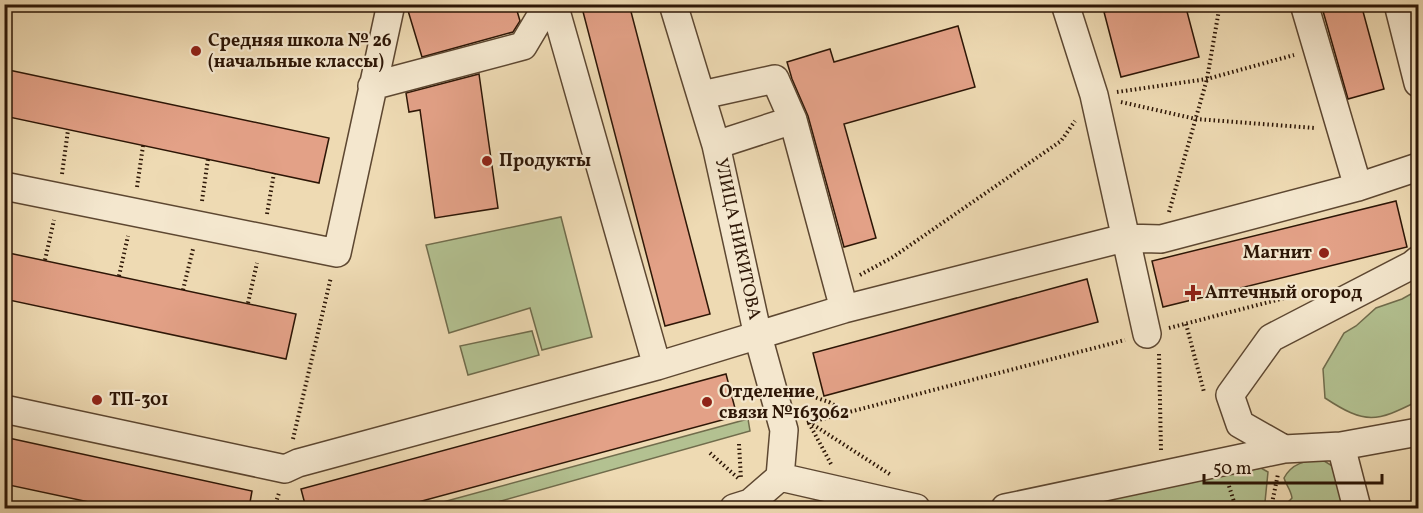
<svg xmlns="http://www.w3.org/2000/svg" width="1423" height="513" viewBox="0 0 1423 513" font-family="Vollkorn,serif">
  <style>
    .green { fill: #b3c191; stroke: #706c4c; stroke-width: 1.5 }
    .building { fill: #e3a187; stroke: #2d1606; stroke-width: 1.5 }
    .lines { fill: none; stroke-linecap: round; stroke-linejoin: round }
    .minor-casing { stroke: #5d4731; stroke-width: 30 }
    .path { stroke: #2d1606; stroke-width: 4; stroke-dasharray: 1.5 3; stroke-linecap: butt }
    .minor { stroke: #f4e7ce; stroke-width: 27 }
    .poi-dot { fill: #8f2418; stroke: #f4e7ce; stroke-width: 2 }
    .labels { text-anchor: middle; dominant-baseline: central; stroke-width: 4.5; stroke-linejoin: round; paint-order: stroke }
    .poi-label { font-size: 18px; font-weight: bold; fill: #2d1606; stroke: #f4e7ce; text-anchor: start }
    .street-label { font-size: 18px; fill: #2d1606; stroke: #f4e7ce }
  </style>
  <rect width="100%" height="100%" fill="#eedab3"/>
  <filter id="stains"><feTurbulence type="fractalNoise" baseFrequency=".00333" numOctaves="4"/><feColorMatrix values="0 0 0 0 .2 0 0 0 0 .09 0 0 0 0 .02 0 0 0 .5 -.17"/></filter>
  <radialGradient id="worn" r=".72"><stop offset=".6" stop-color="#630" stop-opacity="0"/><stop offset="1" stop-color="#630" stop-opacity=".3"/></radialGradient>
  <path class="green" d="M 561,217 L 592,337 L 542,350 L 530,308 L 449,333 L 426,245 Z
    M 1418,290 L 1418,401 C 1376,422 1366,425 1325,398 L 1323,369 L 1344,333 L 1356,326 L 1376,308 L 1402,299 Z
    M 532,331 L 539,355 L 468,375 L 460,346 Z
    M 748,419 L 750,431 L 476,508 L 421,508 Z
    M 1321,459 L 1334,467 L 1348,508 L 1070,508 L 1076,505 L 1261,468 L 1268,472 L 1265,502 L 1270,508 C 1280,508 1285,506 1292,498 C 1291,490 1286,485 1284,478 C 1292,463 1305,461 1321,459 Z"/>
  <path class="building" d="M 406,4 L 515,4 L 520,21 L 513,32 L 422,57 Z
    M 581,4 L 629,4 L 710,314 L 665,326 Z
    M 1135,4 L 1185,4 L 1199,57 L 1121,77 L 1104,12 Z
    M 1321,4 L 1361,4 L 1384,89 L 1348,99 Z
    M 958,26 L 975,87 L 844,124 L 876,238 L 844,247 L 808,116 L 792,79 L 787,62 L 830,49 L 834,62 Z
    M 4,69 L 329,138 L 319,183 L 4,116 Z
    M 479,74 L 498,208 L 435,218 L 420,110 L 409,112 L 406,93 Z
    M 1396,201 L 1407,247 L 1163,307 L 1152,261 Z
    M 4,252 L 296,314 L 286,359 L 4,299 Z
    M 1087,279 L 1098,322 L 824,396 L 813,353 Z
    M 726,374 L 737,416 L 396,508 L 306,508 L 301,489 Z
    M 4,437 L 252,491 L 249,508 L 117,508 L 4,484 Z"/>
  <g class="lines">
    <g class="minor-casing">
      <path id="minor" d="M 554,4 L 657,366
        M 673,4 L 716,145 L 758,336 L 784,430 L 780,477
        M 1065,4 L 1094,95 L 1147,334
        M 1304,4 L 1358,187
        M 1398,4 L 1418,83
        M 372,86 L 523,46 L 548,4
        M 702,95 L 775,79 L 793,120
        M 716,145 L 793,120 L 844,309
        M 4,186 L 337,253 L 391,4
        M 4,409 L 285,469 L 298,463 L 657,366 L 844,309 L 1124,238 L 1161,239 L 1358,187 L 1418,167
        M 1341,446 L 1357,508
        M 1284,449 L 1240,424 L 1230,395 L 1271,338 L 1412,265 L 1418,260
        M 780,477 L 916,508
        M 734,508 L 750,503 L 780,477
        M 1005,508 L 1284,449 L 1341,446 L 1418,432"/>
    </g>
    <path class="path" d="M 1117,92 L 1207,79 L 1294,55
      M 1121,102 L 1196,119 L 1315,128
      M 62,174 L 68,130
      M 137,187 L 143,146
      M 202,201 L 208,159
      M 1169,212 L 1207,79 L 1220,4
      M 267,214 L 274,173
      M 45,260 L 54,220
      M 860,275 L 893,257 L 1061,141 L 1075,121
      M 119,276 L 128,236
      M 183,290 L 193,249
      M 248,303 L 257,263
      M 1186,324 L 1204,392
      M 1169,328 L 1296,295
      M 1159,354 L 1161,451
      M 799,392 L 829,402 L 846,412
      M 809,422 L 891,475
      M 807,423 L 1125,340
      M 809,423 L 831,464
      M 293,439 L 331,277
      M 739,444 L 741,479
      M 710,453 L 739,479
      M 1229,486 L 1236,508
      M 274,508 L 279,493
      M 1271,508 L 1278,474"/>
    <use href="#minor" class="minor"/>
  </g>
  <g class="poi-dot">
    <circle cx="196" cy="51" r="6"/>
    <circle cx="487" cy="161" r="6"/>
    <circle cx="1324" cy="253" r="6"/>
    <path d="M1190 284h6v6h6v6h-6v6h-6v-6h-6v-6h6z"/>
    <circle cx="97" cy="400" r="6"/>
    <circle cx="707" cy="402" r="6"/>
  </g>
  <g class="labels">
    <g class="poi-label">
      <text x="208" y="41">Средняя школа № 26<tspan x="208" dy="21">(начальные классы)</tspan></text>
      <text x="499" y="161">Продукты</text>
      <text x="1312" y="253" text-anchor="end">Магнит</text>
      <text x="1205" y="293">Аптечный огород</text>
      <text x="719" y="392">Отделение<tspan x="719" dy="21">связи №163062</tspan></text>
      <text x="109" y="400">ТП-301</text>
    </g>
    <g class="street-label">
      <text transform="translate(737 239) rotate(78)">УЛИЦА НИКИТОВА</text>
    </g>
  </g>
  <rect width="1423" height="513" fill="none" stroke="#eedab3" stroke-width="24"/>
  <rect x="6" y="6" width="1411" height="501" fill="none" stroke="#2d1606" stroke-width="3"/>
  <rect x="12" y="12" width="1399" height="489" fill="none" stroke="#2d1606" stroke-width="1.5"/>
  <path d="M1204 474v9h178v-9" fill="none" stroke="#2d1606" stroke-width="3"/>
  <text x="1213" y="474" font-size="18" fill="#2d1606" stroke="#f4e7ce" stroke-width="4.5" paint-order="stroke">50 m</text>
  <rect width="100%" height="100%" filter="url(#stains)"/>
  <rect width="100%" height="100%" fill="url(#worn)"/>
</svg>
